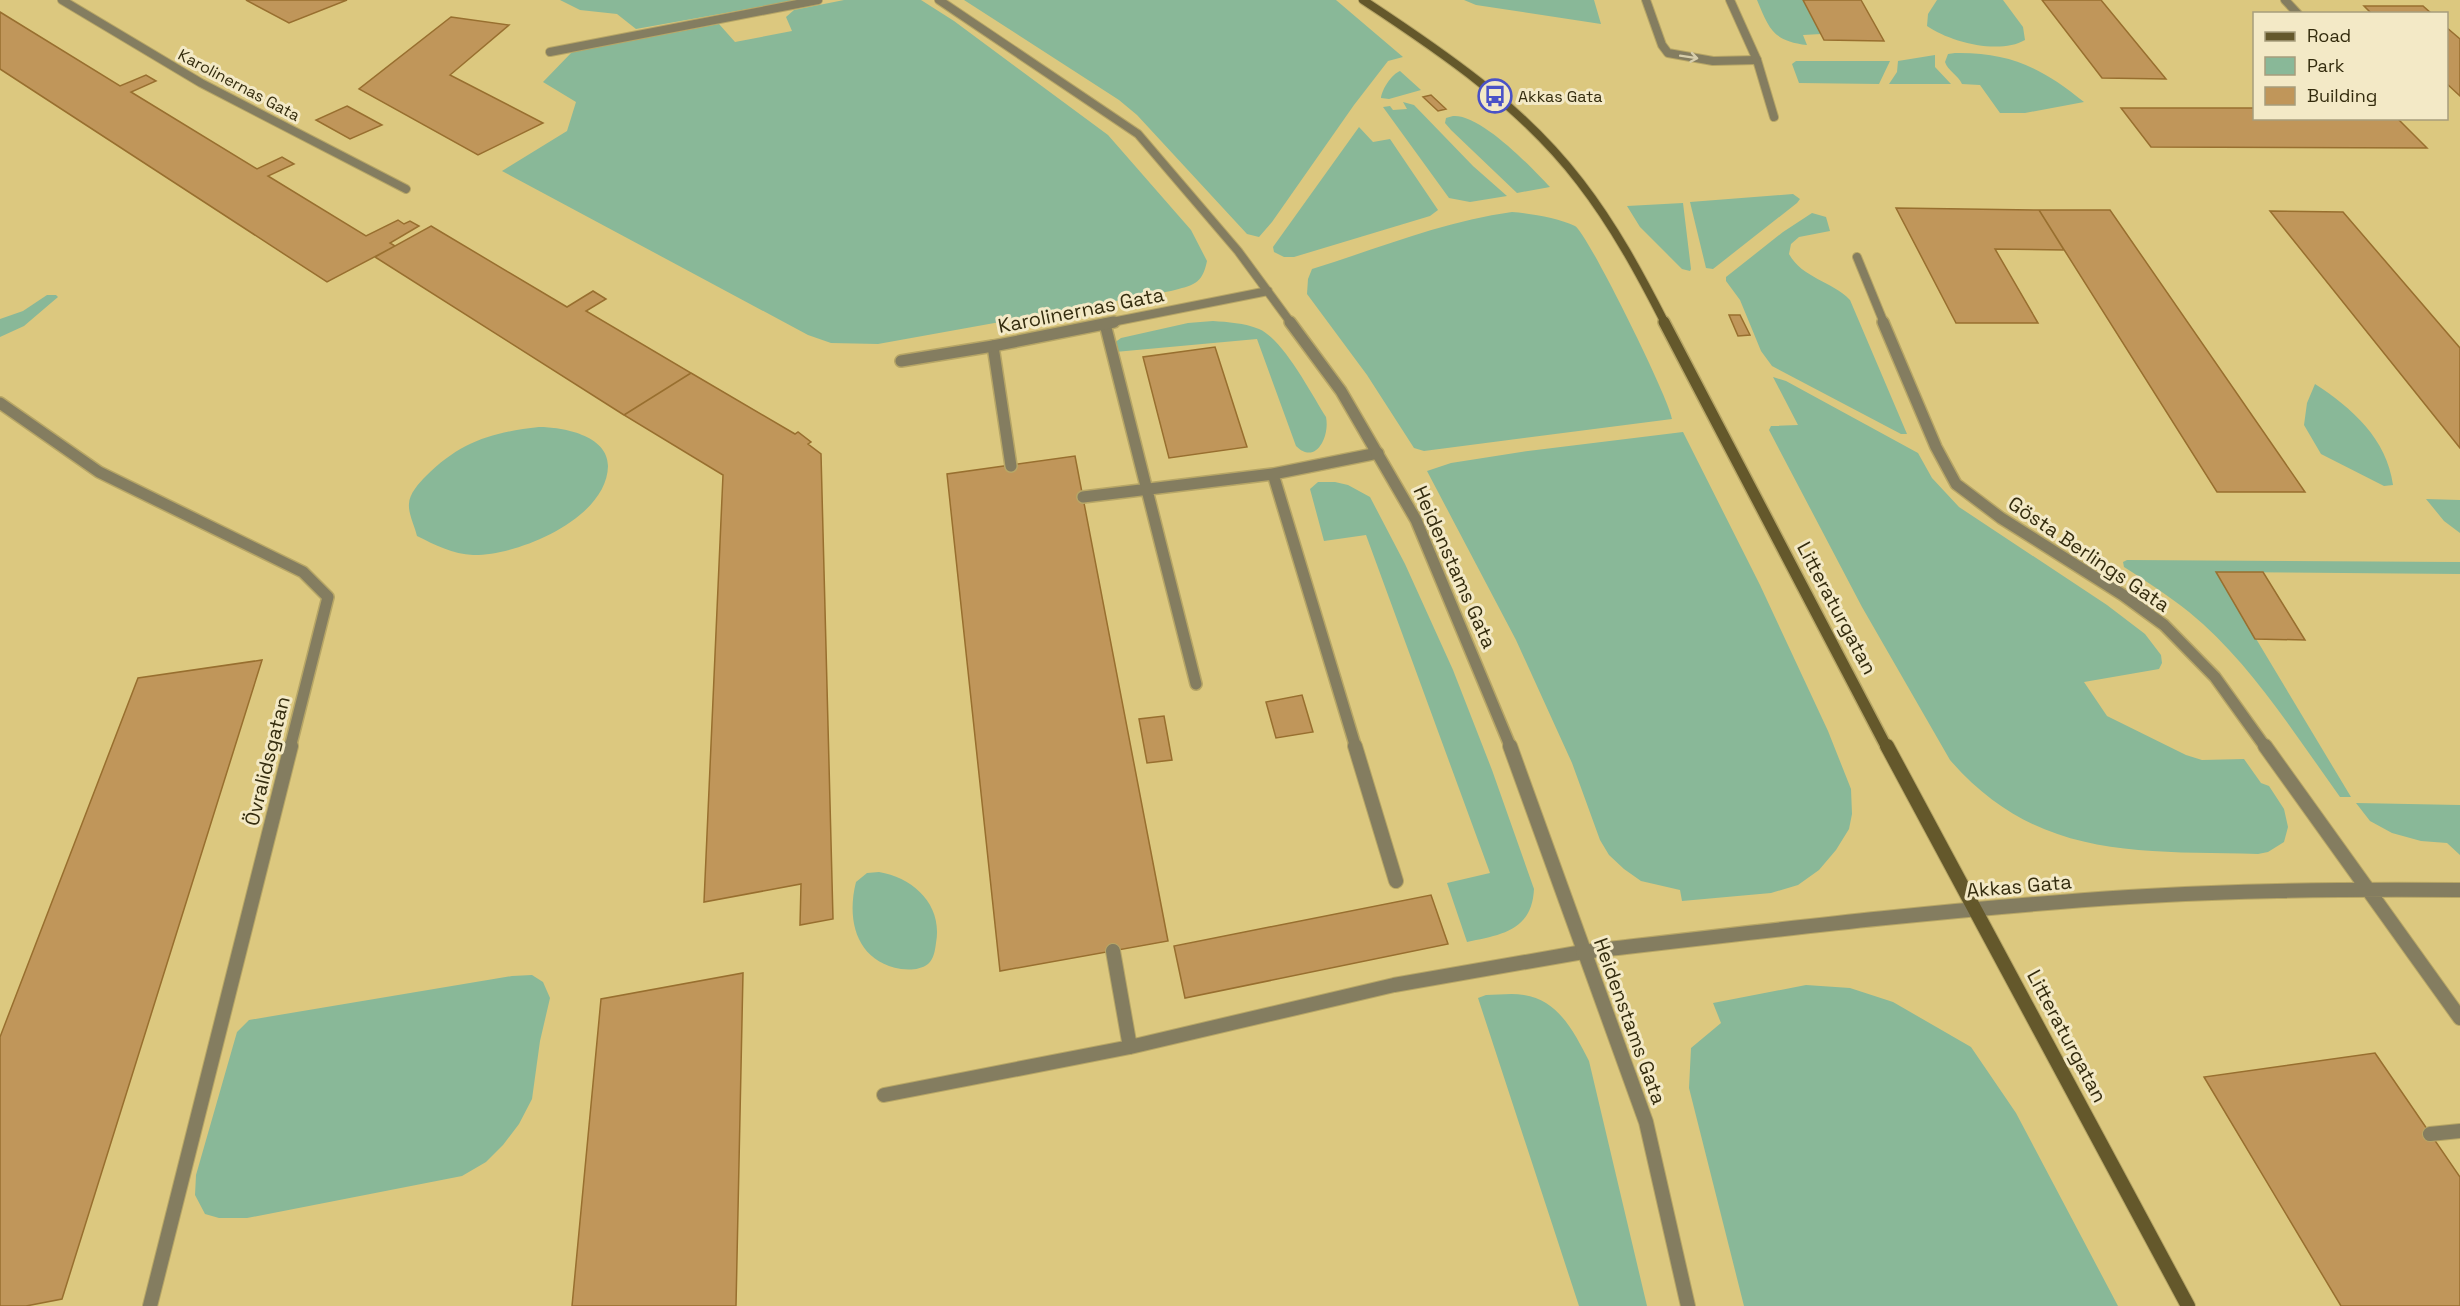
<svg xmlns="http://www.w3.org/2000/svg" width="2460" height="1306" viewBox="0 0 2460 1306" font-family="'Space Grotesk',sans-serif">
  <style>
    .green { fill: #89b898 }
    .building { fill: #c0965a; stroke: #986f2f; stroke-width: 1.5 }
    .lines { fill: none; stroke-linecap: round; stroke-linejoin: round }
    .lane-far2-casing { stroke: #b7a666; stroke-width: 10 }
    .lane-far1-casing { stroke: #b7a666; stroke-width: 14 }
    .lane-casing { stroke: #b7a666; stroke-width: 16 }
    .street-far2-casing { stroke: #b7a666; stroke-width: 10 }
    .street-far1-casing { stroke: #b7a666; stroke-width: 14 }
    .street-casing { stroke: #b7a666; stroke-width: 16 }
    .secondary-far2-casing { stroke: #b7a666; stroke-width: 10 }
    .secondary-far1-casing { stroke: #b7a666; stroke-width: 14 }
    .secondary-casing { stroke: #b7a666; stroke-width: 16 }
    .lane-far2 { stroke: #847d60; stroke-width: 8 }
    .lane-far1 { stroke: #847d60; stroke-width: 11 }
    .lane { stroke: #847d60; stroke-width: 14 }
    .street-far2 { stroke: #847d60; stroke-width: 8 }
    .street-far1 { stroke: #847d60; stroke-width: 11 }
    .street { stroke: #847d60; stroke-width: 14 }
    .secondary-far2 { stroke: #64582b; stroke-width: 8 }
    .secondary-far1 { stroke: #64582b; stroke-width: 11 }
    .secondary { stroke: #64582b; stroke-width: 14 }
    .oneway { stroke: #d7ceac }
    .labels { text-anchor: middle; dominant-baseline: central; stroke-width: 6; stroke-linejoin: round; paint-order: stroke }
    .far-street-label { font-size: 16px; fill: #342c0e; stroke: #f3e9c6 }
    .far-poi-label { font-size: 16px; fill: #342c0e; stroke: #f3e9c6; text-anchor: start }
    .street-label { font-size: 20px; fill: #342c0e; stroke: #f3e9c6 }
  </style>
  <rect width="100%" height="100%" fill="#dcc87f"/>
  <path class="green" d="M 560,0 L 797,0 L 636,29 L 617,14 L 580,10 Z
    M 844,0 L 921,0 L 954,21 L 1108,135 L 1191,230 L 1207,261 C 1202,285 1193,285 1171,291 L 878,344 L 831,343 L 808,335 L 502,171 L 567,131 L 576,102 L 543,82 L 572,52 L 719,24 L 735,42 L 792,31 L 786,17 L 794,10 Z
    M 964,0 L 1336,0 L 1403,57 L 1388,61 L 1354,105 L 1272,222 L 1259,237 L 1247,234 L 1137,115 L 1119,100 Z
    M 1464,0 L 1594,0 L 1601,24 L 1476,5 Z
    M 1757,0 L 1803,0 L 1821,34 L 1803,35 L 1807,45 C 1772,41 1769,28 1757,0 Z
    M 1937,0 L 2003,0 L 2023,27 L 2025,40 C 1999,55 1950,42 1927,26 L 1928,14 Z
    M 1955,53 C 2010,52 2042,68 2084,102 L 2025,113 L 2000,113 L 1980,85 L 1962,84 C 1958,75 1948,71 1945,62 L 1948,54 Z
    M 1935,55 L 1935,67 L 1951,84 L 1889,84 L 1897,72 L 1898,61 Z
    M 1796,61 L 1890,61 L 1879,84 L 1799,83 L 1792,64 Z
    M 1400,71 L 1421,90 L 1389,99 L 1381,98 C 1382,89 1392,74 1400,71 Z
    M 1403,102 L 1414,105 L 1473,166 L 1507,196 L 1470,202 L 1449,198 L 1383,107 L 1390,106 L 1393,110 L 1407,109 Z
    M 1453,116 C 1481,114 1531,167 1550,187 L 1517,193 L 1451,130 L 1445,123 L 1446,118 Z
    M 1359,127 L 1373,142 L 1390,139 L 1438,210 L 1430,216 L 1294,257 L 1284,257 L 1274,252 L 1273,247 Z
    M 1793,194 L 1800,199 L 1797,203 L 1713,269 L 1706,268 L 1690,202 Z
    M 1683,203 L 1691,269 L 1690,271 L 1682,269 L 1640,227 L 1627,206 Z
    M 1512,212 C 1529,213 1559,218 1575,226 C 1587,232 1671,402 1672,419 L 1424,451 L 1414,448 L 1367,375 L 1307,294 L 1308,279 L 1312,269 C 1377,249 1444,221 1512,212 Z
    M 1812,213 L 1826,217 L 1830,231 L 1799,237 L 1791,244 L 1789,254 C 1802,278 1832,281 1850,300 L 1907,434 L 1901,434 L 1772,366 L 1761,351 L 1740,300 L 1726,281 L 1726,277 L 1783,232 Z
    M 47,295 L 56,295 L 58,297 L 24,326 L 0,337 L 0,319 L 23,311 Z
    M 1213,321 C 1228,322 1244,323 1259,329 C 1283,339 1312,395 1326,417 C 1330,436 1316,466 1296,446 L 1257,339 L 1115,352 L 1114,343 L 1121,338 L 1188,323 Z
    M 1773,377 L 1786,381 L 1918,453 L 1932,478 L 1959,507 L 2107,605 L 2145,634 L 2161,655 L 2162,663 L 2159,669 L 2084,682 L 2107,716 L 2186,755 L 2202,760 L 2244,759 L 2261,783 L 2269,786 L 2284,809 L 2288,827 L 2284,842 L 2268,852 L 2258,854 C 2137,851 2037,860 1950,760 L 1862,607 L 1769,430 L 1771,426 L 1798,425 Z
    M 2315,384 C 2352,408 2387,439 2393,485 L 2384,486 L 2321,454 L 2304,425 L 2307,403 Z
    M 539,427 C 562,427 608,435 608,466 C 607,519 517,556 473,555 C 453,554 435,545 417,536 C 415,527 408,513 409,504 C 409,494 419,483 426,476 C 460,442 492,432 539,427 Z
    M 1683,432 L 1760,585 L 1828,731 L 1851,789 L 1852,814 L 1849,829 L 1836,850 L 1819,870 L 1798,885 L 1771,893 L 1682,901 L 1680,890 L 1641,881 L 1624,869 L 1609,855 L 1600,840 L 1572,763 L 1516,640 L 1427,471 L 1451,463 L 1528,451 Z
    M 1318,482 L 1335,482 L 1348,485 L 1370,497 L 1405,564 L 1453,670 L 1492,770 L 1534,889 C 1532,931 1501,935 1467,942 L 1447,883 L 1490,873 L 1366,535 L 1324,541 L 1310,489 Z
    M 2426,499 L 2460,500 L 2460,533 L 2444,521 Z
    M 2127,560 L 2460,562 L 2460,574 L 2216,572 L 2351,797 L 2340,797 C 2294,733 2250,662 2189,612 C 2169,596 2146,581 2124,567 L 2123,562 Z
    M 2356,803 L 2460,805 L 2460,855 L 2447,843 L 2421,841 L 2392,833 L 2370,821 Z
    M 879,872 C 914,878 943,905 936,943 C 935,950 934,959 928,964 C 920,970 910,970 901,969 C 857,962 846,921 856,882 L 867,873 Z
    M 532,975 L 543,982 L 550,998 L 540,1041 L 532,1099 L 519,1124 L 503,1145 L 486,1162 L 462,1176 L 247,1218 L 219,1218 L 205,1214 L 195,1195 L 196,1175 L 237,1032 L 249,1020 L 512,976 Z
    M 1806,985 L 1850,988 L 1893,1002 L 1971,1047 L 2016,1113 L 2118,1306 L 1744,1306 L 1689,1088 L 1691,1048 L 1721,1023 L 1713,1003 Z
    M 1486,995 C 1498,995 1512,993 1524,995 C 1559,1000 1575,1034 1589,1061 L 1647,1306 L 1579,1306 L 1478,998 Z"/>
  <path class="building" d="M 246,0 L 347,0 L 289,23 Z
    M 1803,0 L 1861,0 L 1884,41 L 1824,40 Z
    M 2042,0 L 2101,0 L 2166,79 L 2102,78 Z
    M 2364,6 L 2423,6 L 2432,14 L 2372,14 Z
    M 0,12 L 120,86 L 146,75 L 156,81 L 131,92 L 257,169 L 282,157 L 294,164 L 268,176 L 366,236 L 398,220 L 404,224 L 410,221 L 419,226 L 390,243 L 395,246 L 327,282 L 0,69 Z
    M 451,17 L 509,25 L 450,75 L 543,123 L 478,155 L 359,89 Z
    M 2446,27 L 2460,39 L 2460,96 L 2446,83 Z
    M 1431,95 L 1446,109 L 1438,111 L 1423,97 Z
    M 347,106 L 382,125 L 350,139 L 316,120 Z
    M 2121,108 L 2254,108 L 2254,118 L 2397,118 L 2427,148 L 2151,147 Z
    M 1896,208 L 2039,210 L 2064,250 L 1995,249 L 2038,323 L 1956,323 Z
    M 2039,210 L 2110,210 L 2305,492 L 2217,492 Z
    M 2270,211 L 2343,212 L 2460,348 L 2460,448 Z
    M 431,226 L 567,307 L 593,291 L 606,299 L 586,311 L 691,373 L 624,415 L 375,257 Z
    M 1729,315 L 1740,315 L 1750,335 L 1738,336 Z
    M 1215,347 L 1247,447 L 1169,458 L 1143,357 Z
    M 691,373 L 795,434 L 798,432 L 811,442 L 808,444 L 821,454 L 833,919 L 800,925 L 801,884 L 704,902 L 723,475 L 624,415 Z
    M 1075,456 L 1168,941 L 1000,971 L 947,474 Z
    M 2216,572 L 2263,572 L 2305,640 L 2255,639 Z
    M 262,660 L 62,1299 L 26,1306 L 0,1306 L 0,1037 L 138,678 Z
    M 1302,695 L 1313,732 L 1276,738 L 1266,702 Z
    M 1164,716 L 1172,760 L 1147,763 L 1139,719 Z
    M 1431,895 L 1448,944 L 1185,998 L 1174,946 Z
    M 743,973 L 736,1306 L 572,1306 L 601,999 Z
    M 2375,1053 L 2460,1177 L 2460,1306 L 2341,1306 L 2204,1077 Z"/>
  <g class="lines">
    <g class="lane-far2-casing">
      <path id="lane-far2" d="M 1646,0 L 1662,45 L 1668,53 L 1713,61 L 1757,60"/>
    </g>
    <g class="lane-far1-casing">
      <path id="lane-far1" d="M 1105,324 L 1196,684
        M 993,346 L 1011,466
        M 1273,474 L 1378,453
        M 1083,497 L 1273,474 L 1356,748"/>
    </g>
    <g class="lane-casing">
      <path id="lane" d="M 1355,746 L 1396,881
        M 1113,951 L 1130,1047
        M 884,1095 L 1130,1047 L 1394,985 L 1583,952
        M 2430,1134 L 2460,1131"/>
    </g>
    <g class="street-far2-casing">
      <path id="street-far2" d="M 62,0 L 201,83 L 406,189
        M 939,0 L 1138,134 L 1238,251 L 1291,323
        M 1730,0 L 1757,60 L 1774,117
        M 2285,0 L 2298,14
        M 550,52 L 818,0
        M 1857,257 L 1884,323
        M 1107,323 L 1268,291"/>
    </g>
    <g class="street-far1-casing">
      <path id="street-far1" d="M 1290,322 L 1341,391 L 1416,520 L 1511,748
        M 1883,322 L 1936,447 L 1956,484 L 2001,518 L 2123,595 L 2164,625 L 2215,677 L 2266,748
        M 901,361 L 993,346 L 1114,322
        M 0,403 L 99,472 L 303,572 L 328,597 L 290,748"/>
    </g>
    <g class="street-casing">
      <path id="street" d="M 1510,746 L 1646,1122 L 1688,1306
        M 2265,746 L 2460,1018
        M 1583,952 C 1765,931 1946,909 2129,897 C 2239,890 2350,889 2460,890
        M 150,1306 L 291,746"/>
    </g>
    <g class="secondary-far2-casing">
      <path id="secondary-far2" d="M 1363,0 C 1442,52 1522,106 1580,182 C 1614,226 1640,274 1665,323"/>
    </g>
    <g class="secondary-far1-casing">
      <path id="secondary-far1" d="M 1664,322 L 1887,748"/>
    </g>
    <g class="secondary-casing">
      <path id="secondary" d="M 1887,746 L 2188,1306"/>
    </g>
    <use href="#lane-far2" class="lane-far2"/>
    <use href="#lane-far1" class="lane-far1"/>
    <use href="#lane" class="lane"/>
    <use href="#street-far2" class="street-far2"/>
    <use href="#street-far1" class="street-far1"/>
    <use href="#street" class="street"/>
    <use href="#secondary-far2" class="secondary-far2"/>
    <use href="#secondary-far1" class="secondary-far1"/>
    <use href="#secondary" class="secondary"/>
  </g>
  <defs><path id="oneway-shaft" d="M-6 0H5M1.5-3L5.5 0L1.5 3" fill="none" stroke-width="1.6" stroke-linecap="round" stroke-linejoin="round" transform="scale(1.5)"/></defs>
  <use class="oneway" href="#oneway-shaft" transform="translate(1689 57) rotate(9)"/>
  <defs>
    <g id="bus-ring" transform="scale(1.725)"><circle r="9.5" fill="#f3e9c6" stroke="#4a52c7" stroke-width="1.5"/><path d="M-5-6H5V4H4V6H2V4H-2V6H-4V4H-5ZM-3.5-4V0h7V-4ZM-3.5 1.2v1.5H-2V1.2ZM2 1.2v1.5H3.5V1.2Z" fill="#4a52c7"/></g>
  </defs>
  <g fill-rule="evenodd">
    <use href="#bus-ring" x="1495" y="96"/>
  </g>
  <g class="labels">
    <g class="far-street-label">
      <text transform="translate(239 85) rotate(28)">Karolinernas Gata</text>
    </g>
    <g class="far-poi-label">
      <text x="1518" y="96">Akkas Gata</text>
    </g>
    <g class="street-label">
      <text transform="translate(1081 310) rotate(-11)">Karolinernas Gata</text>
      <text transform="translate(2089 554) rotate(34)">Gösta Berlings Gata</text>
      <text transform="translate(1455 567) rotate(66)">Heidenstams Gata</text>
      <text transform="translate(1837 608) rotate(62)">Litteraturgatan</text>
      <text transform="translate(267 761) rotate(-76)">Övralidsgatan</text>
      <text transform="translate(2019 886) rotate(-5)">Akkas Gata</text>
      <text transform="translate(1630 1021) rotate(70)">Heidenstams Gata</text>
      <text transform="translate(2067 1036) rotate(62)">Litteraturgatan</text>
    </g>
  </g>
  <rect x="2253" y="12" width="195" height="108" fill="#f3e9c6" stroke="#a79d7c" stroke-width="1.5"/>
  <rect x="2265" y="32" width="30" height="9" fill="#64582b" stroke="#a79d7c" stroke-width="1.5"/>
  <text x="2307" y="42" font-size="18" fill="#342c0e">Road</text>
  <rect x="2265" y="57" width="30" height="18" fill="#89b898" stroke="#a79d7c" stroke-width="1.5"/>
  <text x="2307" y="72" font-size="18" fill="#342c0e">Park</text>
  <rect x="2265" y="87" width="30" height="18" fill="#c0965a" stroke="#a79d7c" stroke-width="1.5"/>
  <text x="2307" y="102" font-size="18" fill="#342c0e">Building</text>
</svg>
